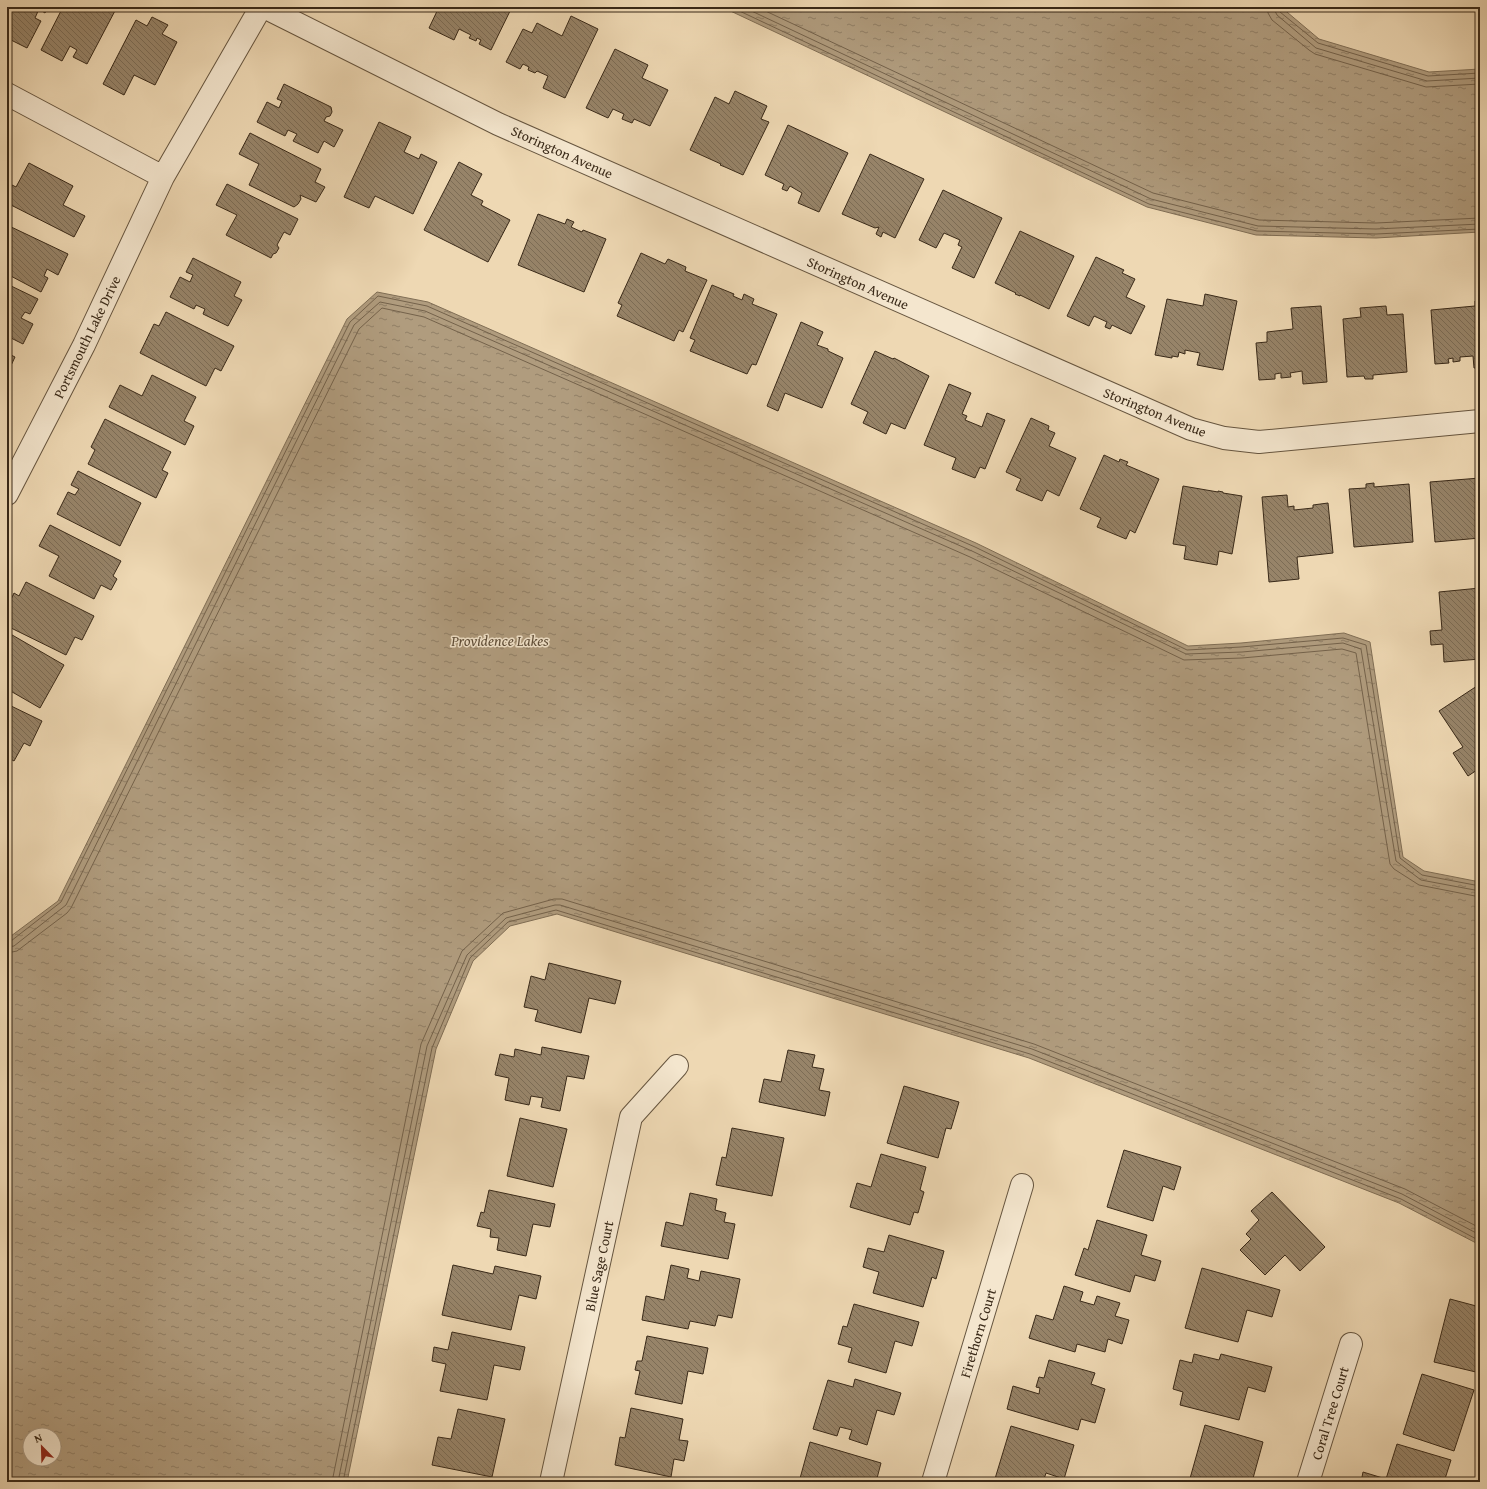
<svg xmlns="http://www.w3.org/2000/svg" width="1487" height="1489" viewBox="0 0 1487 1489" font-family="'Gentium Book Plus',serif">
  <style>
    .water { fill: url(#water-ripples); stroke: #806e55; fill-rule: evenodd }
    .lines { fill: none; stroke-linecap: round; stroke-linejoin: round }
    .shore { stroke: #74624b; stroke-width: 1 }
    .building { fill: url(#building-back-hatch); stroke: #392918 }
    .minor-casing { stroke: #66553f; stroke-width: 24 }
    .minor { stroke: #f4e6ce; stroke-width: 22 }
    .labels { text-anchor: middle; dominant-baseline: central; stroke-width: 3; stroke-linejoin: round; paint-order: stroke }
    .street-label { font-size: 14px; fill: #392918; stroke: #f4e6ce }
    .water-label { font-size: 15px; font-style: italic; fill: #5d4c37; stroke: #f4e6ce }
  </style>
  <defs>
    <pattern id="water-ripples" width="26" height="14" patternUnits="userSpaceOnUse"><rect width="26" height="14" fill="#b09c7e"/><path d="M2 4q2-2 4 0t4 0M15 11q2-2 4 0t4 0" fill="none" stroke="#907f66"/></pattern>
    <pattern id="building-back-hatch" width="6" height="6" patternUnits="userSpaceOnUse"><rect width="6" height="6" fill="#978469"/><path d="M-1 5l2 2M0 0l6 6M5-1l2 2" fill="none" stroke="#7c6c55"/></pattern>
  </defs>
  <rect width="100%" height="100%" fill="#eed8b3"/>
  <filter id="stains"><feTurbulence type="fractalNoise" baseFrequency=".005" numOctaves="4"/><feColorMatrix values="0 0 0 0 .2 0 0 0 0 .09 0 0 0 0 .02 0 0 0 .5 -.17"/></filter>
  <radialGradient id="worn" r=".72"><stop offset=".6" stop-color="#630" stop-opacity="0"/><stop offset="1" stop-color="#630" stop-opacity=".3"/></radialGradient>
  <path class="water" d="M 722,7 L 1281,7 L 1319,39 L 1429,72 L 1480,69 L 1480,232 L 1376,238 L 1256,235 L 1147,207 Z
    M 377,292 L 428,302 L 976,543 L 1188,646 L 1241,643 L 1344,633 L 1370,642 L 1403,857 L 1424,871 L 1480,882 L 1480,1245 L 1399,1203 L 1029,1058 L 557,914 L 510,926 L 473,961 L 436,1049 L 347,1482 L 7,1482 L 7,939 L 58,901 L 347,319 ZM 30,1435 L 54,1435 L 54,1459 L 30,1459 Z"/>
  <g class="lines">
    <path class="shore" d="M 731,7 L 1149,204 L 1257,231 L 1376,234 L 1480,229
      M 743,7 L 1151,199 L 1258,226 L 1376,229 L 1480,224
      M 757,7 L 1153,193 L 1259,220 L 1376,223 L 1480,218
      M 1267,7 L 1268,13 L 1272,20 L 1309,50 L 1315,54 L 1426,87 L 1480,84
      M 1273,7 L 1277,15 L 1316,48 L 1427,81 L 1480,78
      M 1278,7 L 1280,12 L 1318,43 L 1428,76 L 1480,73
      M 7,942 L 11,941 L 61,902 L 350,322 L 378,296 L 427,306 L 975,547 L 1187,650 L 1241,647 L 1343,638 L 1366,645 L 1400,858 L 1422,875 L 1480,886
      M 7,947 L 14,946 L 66,905 L 354,325 L 380,302 L 425,311 L 972,551 L 1186,654 L 1242,652 L 1343,643 L 1361,649 L 1396,861 L 1421,880 L 1480,891
      M 7,953 L 17,951 L 67,913 L 71,908 L 359,329 L 382,308 L 424,317 L 970,557 L 1184,660 L 1242,658 L 1342,649 L 1356,653 L 1390,864 L 1394,869 L 1419,885 L 1480,897
      M 332,1482 L 421,1044 L 462,951 L 503,913 L 554,899 L 562,899 L 1034,1044 L 1405,1189 L 1480,1228
      M 338,1482 L 427,1046 L 467,955 L 506,918 L 555,905 L 560,905 L 1032,1049 L 1402,1194 L 1480,1235
      M 343,1482 L 432,1048 L 470,958 L 508,922 L 556,910 L 1030,1054 L 1401,1199 L 1480,1241"/>
  </g>
  <path class="building" d="M 7,7 L 48,7 L 45,13 L 39,9 L 35,18 L 41,21 L 27,48 L 7,38 L 12,28 L 7,25 Z
    M 63,7 L 117,7 L 87,64 L 73,57 L 77,50 L 70,46 L 62,61 L 41,50 Z
    M 439,7 L 512,7 L 491,50 L 479,44 L 481,40 L 477,38 L 476,41 L 469,38 L 471,35 L 459,29 L 454,40 L 429,28 Z
    M 571,16 L 598,29 L 565,98 L 543,88 L 548,76 L 537,71 L 535,73 L 528,70 L 529,67 L 523,64 L 520,69 L 506,62 L 523,29 L 532,33 L 537,23 L 562,36 Z
    M 152,17 L 168,25 L 162,34 L 177,42 L 155,85 L 134,75 L 124,95 L 103,84 L 136,20 L 147,26 Z
    M 615,49 L 648,65 L 642,78 L 668,90 L 650,126 L 634,119 L 632,123 L 622,119 L 624,114 L 613,109 L 608,118 L 586,108 Z
    M 284,84 L 331,107 L 332,112 L 330,116 L 326,117 L 324,121 L 343,130 L 334,147 L 324,141 L 318,153 L 293,141 L 297,134 L 288,130 L 285,136 L 257,122 L 267,102 L 279,108 L 282,101 L 277,99 Z
    M 735,91 L 767,106 L 761,119 L 769,122 L 743,175 L 725,167 L 720,165 L 721,164 L 690,150 L 715,97 L 729,104 Z
    M 379,122 L 411,137 L 404,152 L 419,159 L 421,154 L 437,162 L 413,214 L 375,196 L 369,208 L 344,197 Z
    M 788,125 L 848,153 L 819,212 L 798,203 L 802,193 L 790,186 L 787,191 L 782,189 L 784,184 L 765,175 Z
    M 250,133 L 321,169 L 315,182 L 325,187 L 316,202 L 300,195 L 301,199 L 298,204 L 294,207 L 249,185 L 259,164 L 239,154 Z
    M 870,154 L 924,179 L 895,238 L 883,232 L 881,237 L 876,234 L 879,227 L 875,228 L 842,214 Z
    M 459,162 L 482,174 L 471,195 L 483,201 L 481,205 L 510,220 L 488,262 L 424,230 Z
    M 29,163 L 73,186 L 63,205 L 85,216 L 74,237 L 7,203 L 7,190 L 10,184 L 16,187 Z
    M 227,184 L 298,219 L 290,235 L 284,232 L 277,245 L 279,248 L 276,253 L 273,254 L 271,258 L 226,235 L 237,215 L 216,205 Z
    M 943,190 L 1002,218 L 974,278 L 952,268 L 962,247 L 958,245 L 960,240 L 944,233 L 936,248 L 919,240 Z
    M 538,214 L 565,224 L 567,219 L 574,222 L 571,227 L 582,232 L 583,230 L 606,239 L 584,292 L 518,265 Z
    M 7,225 L 68,254 L 58,275 L 47,269 L 44,276 L 48,278 L 41,292 L 7,274 Z
    M 1020,231 L 1074,256 L 1049,309 L 1020,295 L 1020,296 L 1015,294 L 1016,293 L 995,283 Z
    M 641,253 L 665,264 L 668,259 L 686,267 L 685,271 L 707,280 L 683,332 L 679,330 L 674,341 L 617,316 L 622,305 L 618,303 Z
    M 1096,257 L 1124,270 L 1122,273 L 1135,279 L 1126,297 L 1145,306 L 1131,334 L 1112,325 L 1110,329 L 1105,327 L 1107,322 L 1094,316 L 1089,326 L 1067,316 Z
    M 193,258 L 241,282 L 234,296 L 242,300 L 228,326 L 203,314 L 205,309 L 196,305 L 194,309 L 170,297 L 180,277 L 190,282 L 193,275 L 186,272 Z
    M 7,284 L 38,299 L 30,314 L 25,312 L 21,318 L 33,324 L 23,344 L 7,336 Z
    M 712,285 L 734,294 L 733,296 L 742,300 L 744,294 L 754,299 L 752,304 L 777,314 L 756,365 L 752,364 L 747,374 L 690,351 L 695,340 L 690,338 Z
    M 1205,294 L 1237,301 L 1223,370 L 1197,365 L 1200,353 L 1185,350 L 1185,354 L 1179,352 L 1178,357 L 1172,356 L 1172,358 L 1155,355 L 1167,299 L 1203,306 Z
    M 1475,301 L 1480,301 L 1480,368 L 1474,368 L 1473,356 L 1460,357 L 1460,361 L 1453,362 L 1453,358 L 1448,359 L 1449,363 L 1435,364 L 1431,310 L 1475,306 Z
    M 1321,306 L 1327,382 L 1303,384 L 1302,371 L 1290,373 L 1291,377 L 1281,378 L 1281,373 L 1275,374 L 1275,379 L 1259,380 L 1256,343 L 1267,342 L 1267,332 L 1293,329 L 1291,308 Z
    M 1386,306 L 1387,315 L 1403,314 L 1407,372 L 1373,375 L 1373,379 L 1365,379 L 1364,376 L 1347,377 L 1343,319 L 1361,317 L 1360,308 Z
    M 166,312 L 234,346 L 221,371 L 215,368 L 206,386 L 140,353 L 154,324 L 159,326 Z
    M 801,322 L 823,332 L 817,345 L 828,349 L 828,351 L 843,358 L 822,408 L 785,393 L 778,411 L 767,406 Z
    M 875,351 L 893,359 L 894,358 L 929,376 L 905,429 L 891,423 L 886,434 L 863,423 L 868,412 L 851,404 Z
    M 7,353 L 15,357 L 7,374 Z
    M 152,375 L 196,397 L 184,421 L 194,426 L 185,445 L 109,407 L 120,385 L 142,396 Z
    M 949,384 L 971,393 L 962,414 L 967,416 L 965,420 L 982,427 L 987,413 L 1005,420 L 985,469 L 980,467 L 975,478 L 952,469 L 956,458 L 924,445 Z
    M 1031,418 L 1049,426 L 1048,430 L 1055,433 L 1049,446 L 1076,458 L 1059,496 L 1047,490 L 1042,501 L 1016,490 L 1021,479 L 1006,472 Z
    M 105,419 L 171,452 L 162,470 L 168,473 L 156,498 L 88,464 L 95,450 L 91,447 Z
    M 1104,455 L 1119,462 L 1120,459 L 1128,462 L 1126,465 L 1159,479 L 1135,533 L 1130,530 L 1126,539 L 1097,527 L 1101,518 L 1080,509 Z
    M 78,471 L 141,503 L 120,546 L 57,514 L 68,492 L 75,495 L 79,489 L 71,485 Z
    M 1480,478 L 1480,538 L 1435,542 L 1430,482 Z
    M 1374,483 L 1374,487 L 1409,484 L 1413,542 L 1354,547 L 1349,489 L 1366,488 L 1366,484 Z
    M 1183,486 L 1218,492 L 1218,491 L 1223,492 L 1223,493 L 1242,496 L 1232,554 L 1219,551 L 1217,565 L 1184,559 L 1186,546 L 1173,544 Z
    M 1287,495 L 1288,507 L 1294,506 L 1294,510 L 1313,508 L 1313,505 L 1328,503 L 1333,553 L 1297,557 L 1299,579 L 1269,582 L 1262,497 Z
    M 50,525 L 121,561 L 113,576 L 117,579 L 111,590 L 101,585 L 94,599 L 49,576 L 59,556 L 39,546 Z
    M 26,582 L 94,616 L 82,640 L 75,637 L 66,655 L 7,626 L 7,608 L 14,593 L 19,596 Z
    M 1480,588 L 1480,659 L 1444,662 L 1443,644 L 1431,645 L 1430,631 L 1442,630 L 1439,592 Z
    M 7,632 L 64,665 L 40,708 L 7,689 Z
    M 1480,684 L 1480,768 L 1468,776 L 1453,753 L 1463,747 L 1439,711 Z
    M 7,704 L 42,721 L 30,746 L 24,743 L 14,761 L 7,757 Z
    M 549,963 L 621,981 L 615,1004 L 589,998 L 581,1033 L 535,1021 L 538,1010 L 524,1007 L 531,976 L 545,980 Z
    M 542,1047 L 589,1056 L 584,1079 L 567,1076 L 560,1111 L 541,1107 L 543,1098 L 531,1096 L 529,1105 L 505,1100 L 509,1078 L 495,1075 L 500,1054 L 514,1057 L 515,1049 L 541,1055 Z
    M 788,1050 L 815,1055 L 812,1067 L 824,1069 L 819,1090 L 830,1092 L 825,1116 L 759,1102 L 764,1079 L 781,1082 Z
    M 904,1086 L 959,1102 L 951,1129 L 946,1128 L 938,1158 L 887,1143 Z
    M 520,1118 L 567,1129 L 553,1187 L 507,1176 Z
    M 732,1128 L 784,1138 L 772,1196 L 716,1185 L 722,1157 L 726,1158 Z
    M 1124,1150 L 1181,1167 L 1174,1190 L 1163,1186 L 1153,1221 L 1107,1207 Z
    M 881,1154 L 926,1167 L 920,1190 L 924,1192 L 918,1213 L 914,1212 L 910,1225 L 850,1207 L 857,1183 L 871,1187 Z
    M 489,1190 L 555,1204 L 550,1227 L 533,1224 L 526,1256 L 497,1250 L 499,1238 L 490,1237 L 491,1229 L 477,1226 L 481,1212 L 484,1213 Z
    M 1272,1192 L 1325,1247 L 1300,1271 L 1285,1255 L 1265,1275 L 1240,1250 L 1251,1239 L 1246,1234 L 1259,1220 L 1251,1211 Z
    M 690,1193 L 717,1199 L 715,1210 L 726,1213 L 724,1222 L 735,1224 L 728,1259 L 661,1246 L 666,1222 L 683,1226 Z
    M 1097,1220 L 1147,1235 L 1141,1255 L 1161,1261 L 1155,1281 L 1135,1275 L 1130,1292 L 1075,1275 L 1084,1248 L 1088,1250 Z
    M 889,1235 L 944,1251 L 936,1279 L 932,1277 L 923,1307 L 873,1293 L 879,1272 L 863,1267 L 868,1248 L 884,1252 Z
    M 453,1265 L 493,1274 L 495,1266 L 541,1276 L 536,1299 L 519,1295 L 511,1330 L 442,1315 Z
    M 671,1265 L 689,1269 L 687,1278 L 699,1281 L 701,1271 L 740,1279 L 732,1318 L 718,1315 L 715,1326 L 690,1321 L 688,1329 L 642,1320 L 646,1296 L 664,1300 Z
    M 1202,1268 L 1280,1290 L 1272,1317 L 1247,1310 L 1238,1342 L 1185,1328 Z
    M 1064,1286 L 1083,1292 L 1080,1301 L 1094,1305 L 1097,1296 L 1120,1303 L 1115,1316 L 1129,1320 L 1122,1344 L 1108,1339 L 1105,1352 L 1077,1344 L 1075,1352 L 1029,1338 L 1036,1315 L 1053,1320 Z
    M 1450,1299 L 1480,1307 L 1480,1373 L 1434,1362 Z
    M 854,1304 L 919,1322 L 912,1346 L 895,1341 L 886,1373 L 848,1362 L 852,1348 L 838,1344 L 843,1326 L 847,1327 Z
    M 452,1332 L 525,1347 L 520,1370 L 494,1365 L 487,1400 L 440,1391 L 446,1364 L 432,1361 L 434,1347 L 448,1350 Z
    M 647,1336 L 708,1348 L 703,1374 L 688,1371 L 682,1404 L 635,1394 L 640,1371 L 635,1370 L 637,1361 L 642,1361 Z
    M 1194,1354 L 1219,1360 L 1221,1354 L 1272,1367 L 1265,1392 L 1248,1387 L 1239,1420 L 1180,1405 L 1183,1392 L 1173,1389 L 1180,1360 L 1192,1363 Z
    M 1049,1360 L 1095,1373 L 1091,1384 L 1105,1389 L 1095,1423 L 1081,1419 L 1078,1430 L 1007,1409 L 1013,1386 L 1039,1394 L 1040,1388 L 1036,1387 L 1039,1377 L 1044,1378 Z
    M 1422,1374 L 1474,1390 L 1454,1451 L 1403,1434 Z
    M 855,1379 L 901,1393 L 894,1415 L 877,1410 L 867,1445 L 849,1439 L 852,1430 L 840,1427 L 837,1436 L 813,1429 L 828,1380 L 853,1387 Z
    M 631,1408 L 683,1419 L 679,1440 L 688,1441 L 684,1461 L 674,1459 L 671,1477 L 615,1465 L 620,1437 L 625,1438 Z
    M 458,1409 L 505,1419 L 492,1477 L 432,1465 L 438,1437 L 451,1439 Z
    M 1205,1425 L 1263,1442 L 1252,1482 L 1189,1482 Z
    M 1011,1426 L 1074,1445 L 1064,1479 L 1046,1473 L 1043,1482 L 994,1482 Z
    M 810,1442 L 881,1463 L 876,1482 L 862,1482 L 850,1479 L 849,1482 L 799,1482 Z
    M 1397,1444 L 1451,1460 L 1444,1482 L 1361,1482 L 1363,1472 L 1386,1479 Z"/>
  <g class="lines">
    <g class="minor-casing">
      <path id="minor" d="M 264,7 L 498,124 L 1191,429 L 1224,438 L 1259,442 L 1480,421
        M 7,94 L 163,177 L 84,345 L 7,494
        M 163,177 L 261,7
        M 551,1482 L 631,1117 L 677,1066
        M 933,1482 L 1022,1185
        M 1308,1482 L 1351,1344"/>
    </g>
    <use href="#minor" class="minor"/>
  </g>
  <g class="labels">
    <g class="street-label">
      <text transform="translate(562 152) rotate(24)">Storington Avenue</text>
      <text transform="translate(858 283) rotate(24)">Storington Avenue</text>
      <text transform="translate(87 337) rotate(-64)">Portsmouth Lake Drive</text>
      <text transform="translate(1155 412) rotate(22)">Storington Avenue</text>
      <text transform="translate(599 1266) rotate(-78)">Blue Sage Court</text>
      <text transform="translate(978 1333) rotate(-73)">Firethorn Court</text>
      <text transform="translate(1330 1413) rotate(-73)">Coral Tree Court</text>
    </g>
    <g class="water-label">
      <text x="500" y="640">Providence Lakes</text>
    </g>
  </g>
  <rect width="1487" height="1489" fill="none" stroke="#eed8b3" stroke-width="24"/>
  <rect x="8" y="8" width="1471" height="1473" fill="none" stroke="#392918" stroke-width="2"/>
  <rect x="12" y="12" width="1463" height="1465" fill="none" stroke="#392918"/>
  <g transform="translate(42 1447) rotate(337)"><circle r="19" fill="#f4e6ce" stroke="#a99a85"/>
  <path d="M0-3L7 15L0 10L-7 15Z" fill="#8f2418"/>
  <text y="-6" font-size="11" font-weight="bold" text-anchor="middle" fill="#392918">N</text>
  </g>
  <rect width="100%" height="100%" filter="url(#stains)"/>
  <rect width="100%" height="100%" fill="url(#worn)"/>
</svg>
